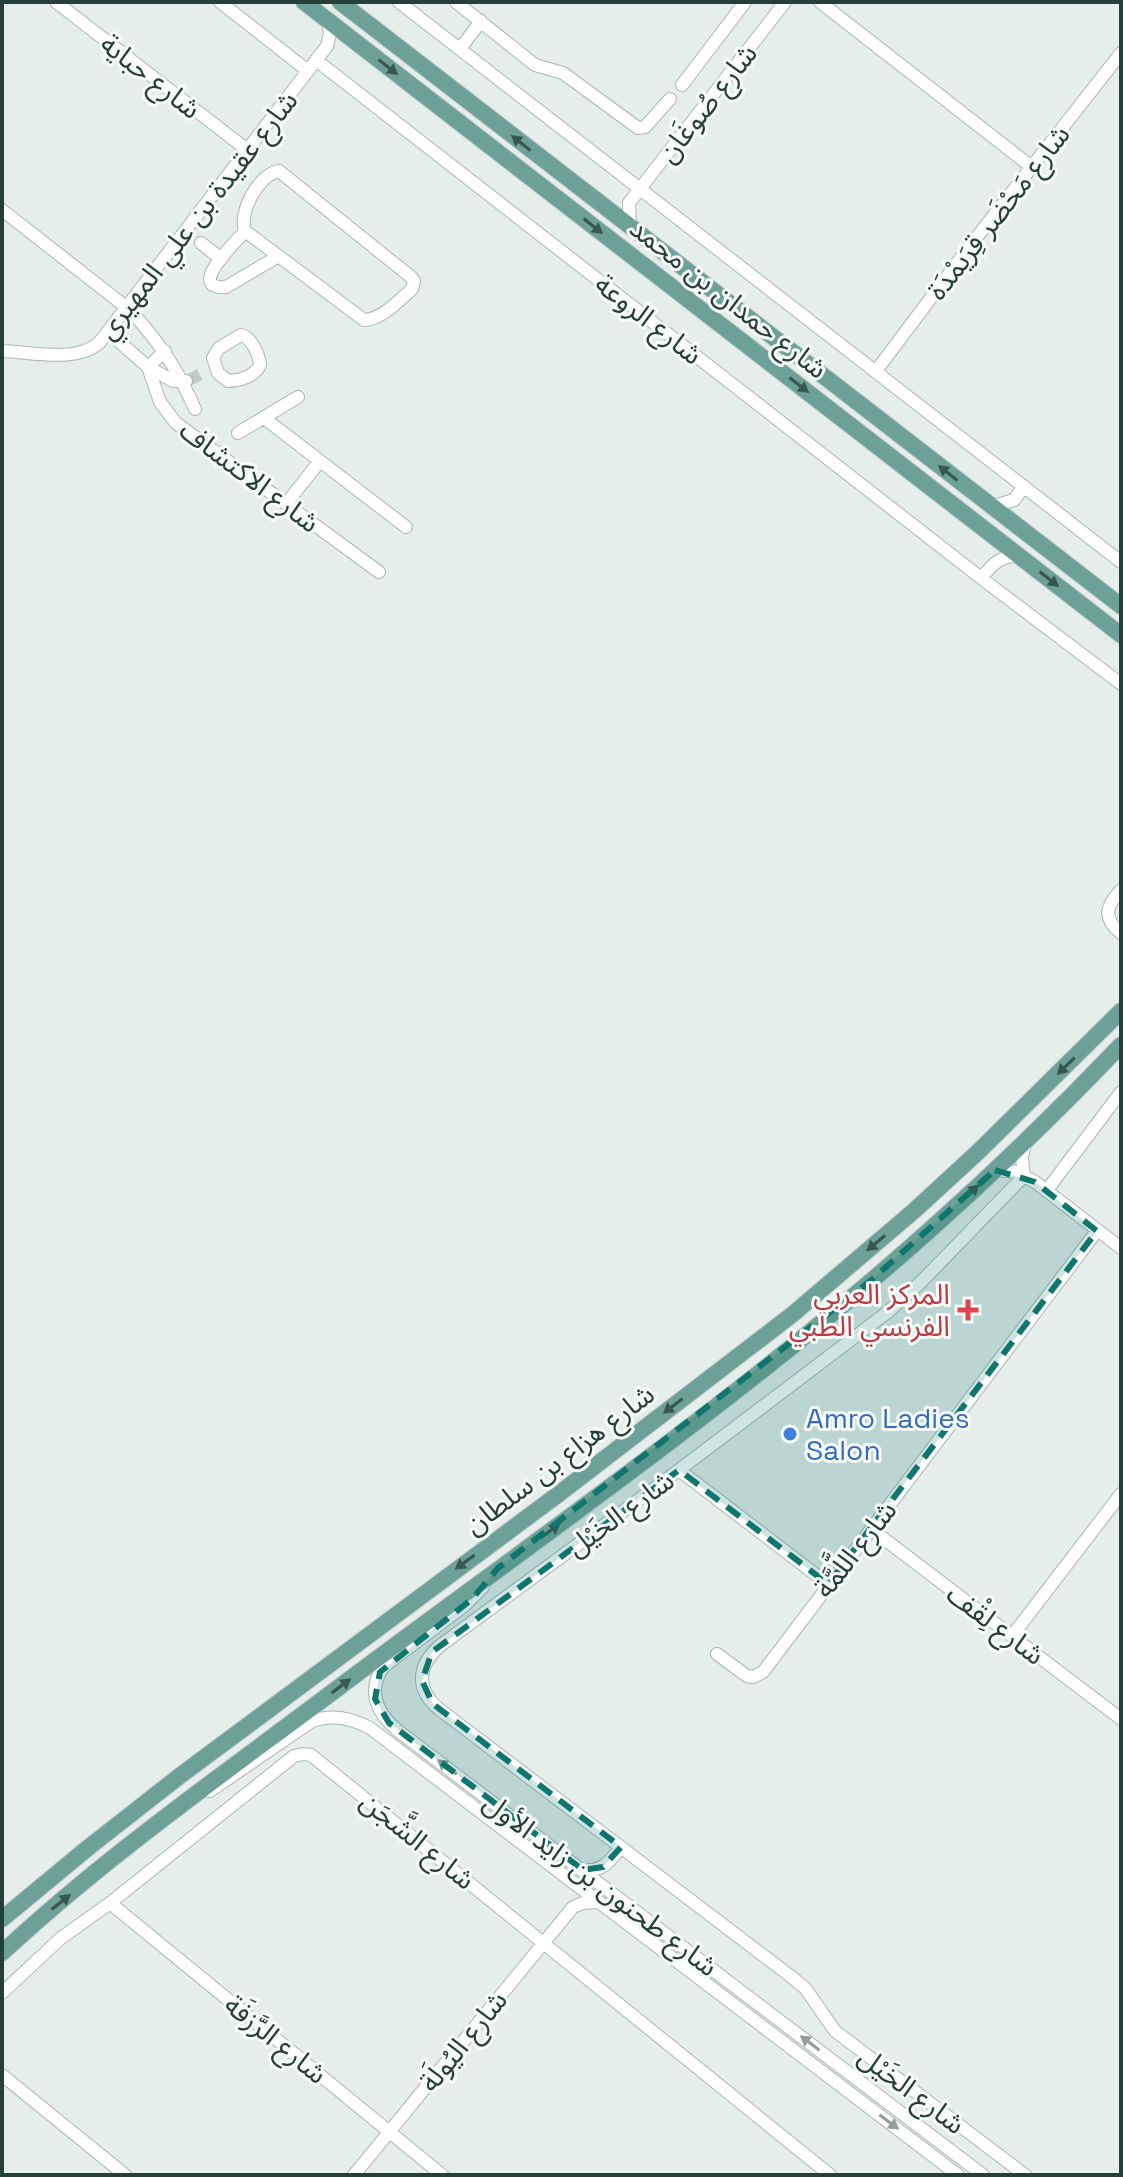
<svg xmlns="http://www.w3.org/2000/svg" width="1123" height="2177" viewBox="0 0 1123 2177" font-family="'Space Grotesk','Noto Sans Arabic',sans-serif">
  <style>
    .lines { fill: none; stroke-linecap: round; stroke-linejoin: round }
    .minor-tunnel { stroke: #c0cbc8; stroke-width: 12; stroke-dasharray: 12 6; stroke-linecap: butt }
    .minor-casing { stroke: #a9b6b2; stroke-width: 14 }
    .major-casing { stroke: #c2c9c8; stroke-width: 18 }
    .minor { stroke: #fff; stroke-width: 12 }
    .major { stroke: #6da097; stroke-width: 16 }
    .oneway { fill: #385751 }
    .oneway2 { fill: #929f9c }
    .marked { fill: #0f766e; fill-opacity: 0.2; stroke: #0f766e; stroke-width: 6; stroke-dasharray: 16 10; stroke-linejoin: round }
    .health-dot { fill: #e0444e; stroke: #f6faf8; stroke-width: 3 }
    .shop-dot { fill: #3f7fe0; stroke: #f6faf8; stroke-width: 3 }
    .labels { text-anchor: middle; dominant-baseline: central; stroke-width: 6; stroke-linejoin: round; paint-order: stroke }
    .street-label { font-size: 28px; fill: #263f3a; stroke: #f6faf8 }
    .health-label { font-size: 28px; fill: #be3a42; stroke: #f6faf8; text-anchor: end }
    .shop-label { font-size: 28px; fill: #366cbe; stroke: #f6faf8; text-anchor: start }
  </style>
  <rect width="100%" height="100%" fill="#e6eeeb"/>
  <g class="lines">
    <path class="minor-tunnel" d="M 189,380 L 201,374"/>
    <g class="minor-casing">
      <path id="minor" d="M 56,2 L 246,149
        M 220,2 L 308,71
        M 399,2 L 1121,562
        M 456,2 L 535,65 L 563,73 L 638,128 L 645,127 L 670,99
        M 820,2 L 1033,168
        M 460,49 L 481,21
        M 316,60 L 981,578 L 1121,684
        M 682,85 L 745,2
        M 279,171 L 411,277 L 414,281 L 412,289 C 400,300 381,320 364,320 L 245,231 C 238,212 259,174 279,171 Z
        M 2,210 L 126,307
        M 630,226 L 629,203 L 785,2
        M 245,231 C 237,241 184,290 226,287 L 277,257
        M 201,243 L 221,259
        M 138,319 C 165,351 178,371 195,409
        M 108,332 L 148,367 L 160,402 L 176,423 L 379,572
        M 241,335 C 251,337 259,354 260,365 C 255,376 239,381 228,381 L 218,373 L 213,358 L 219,348 Z
        M 2,351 C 31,352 76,363 99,343 L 327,46 L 330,33 L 328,21
        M 165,351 L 148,367 L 173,381 L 186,381
        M 876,371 L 973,242 L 1121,53
        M 264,418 L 406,527
        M 238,433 L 298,397
        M 286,504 L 320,461
        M 991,507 L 1014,500 L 1024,486
        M 981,578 C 993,564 1000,555 1020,556
        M 1121,890 C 1106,906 1102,918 1121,933
        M 995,1170 L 1017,1172 L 1035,1182 L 1121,1248
        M 1024,1176 L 922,1281 L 889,1311 L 679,1470 L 441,1645 C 417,1665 415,1689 439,1709 L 789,1975 L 805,1988 L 835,2031 L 1025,2175
        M 1024,1176 L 1022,1157 L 1026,1140
        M 1047,1190 L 1121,1092
        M 679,1470 L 828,1584
        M 871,1529 L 1121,1719
        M 483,1587 L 464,1606 L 383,1667 C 367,1691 377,1713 397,1730 L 983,2175
        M 1012,1636 L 1121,1494
        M 717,1654 L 747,1676 L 753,1677 L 763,1672 L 1097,1231
        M 210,1791 L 312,1721 C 332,1714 352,1718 370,1728 L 958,2175
        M 583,1870 C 603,1872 610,1861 621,1847
        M 110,1903 L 442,2175
        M 2,1993 L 61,1938 L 110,1903 L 294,1756 L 303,1754 L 311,1755 L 830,2175
        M 2,2075 L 125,2175
        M 354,2175 L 573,1907 L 583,1903 L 598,1902"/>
    </g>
    <g class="major-casing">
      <path id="major" d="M 304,2 L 1121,635
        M 340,2 L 1121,606
        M 2,1919 L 89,1847 L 181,1775 L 556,1496 L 793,1314 L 915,1210 L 978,1152 L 1121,1011
        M 2,1953 C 106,1856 224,1774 338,1688 C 538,1538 747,1394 933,1227 C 998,1169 1061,1108 1121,1045"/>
    </g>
    <use href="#minor" class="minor"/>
    <use href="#major" class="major"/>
  </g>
  <defs><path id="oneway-solid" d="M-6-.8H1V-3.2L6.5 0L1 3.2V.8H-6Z" transform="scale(2)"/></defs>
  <g class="oneway">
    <use href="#oneway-solid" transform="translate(388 67) rotate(38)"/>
    <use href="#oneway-solid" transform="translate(521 143) rotate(-142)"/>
    <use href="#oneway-solid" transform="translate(593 226) rotate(38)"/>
    <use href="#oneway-solid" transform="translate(799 385) rotate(38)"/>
    <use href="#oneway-solid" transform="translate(948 473) rotate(-142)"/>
    <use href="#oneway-solid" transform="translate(1049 579) rotate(38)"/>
    <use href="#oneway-solid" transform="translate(1066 1066) rotate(136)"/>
    <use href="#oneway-solid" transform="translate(970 1193) rotate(-43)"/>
    <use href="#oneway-solid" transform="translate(876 1243) rotate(140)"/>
    <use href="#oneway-solid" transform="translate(673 1406) rotate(143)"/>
    <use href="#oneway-solid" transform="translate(550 1531) rotate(-36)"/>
    <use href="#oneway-solid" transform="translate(465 1562) rotate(144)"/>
    <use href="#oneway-solid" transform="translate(341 1686) rotate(-37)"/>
    <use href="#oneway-solid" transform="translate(61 1902) rotate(-39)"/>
  </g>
  <g class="oneway2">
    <use href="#oneway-solid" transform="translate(447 1767) rotate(-143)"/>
    <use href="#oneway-solid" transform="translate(810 2043) rotate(-143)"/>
    <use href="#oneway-solid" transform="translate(889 2122) rotate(37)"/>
  </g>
  <path class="marked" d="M 995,1170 L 1035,1182 L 1097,1231 L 828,1584 L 679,1470 L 432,1652 L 422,1681 L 433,1704 L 621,1847 L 603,1867 L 583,1870 L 389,1723 L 375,1699 L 380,1672 L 472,1599 L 498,1568 L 869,1282 Z"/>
  <path class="health-dot" d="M964 1298h8v8h8v8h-8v8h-8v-8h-8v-8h8z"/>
  <circle class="shop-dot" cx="790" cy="1434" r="8"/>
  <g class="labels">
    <g class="street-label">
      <text transform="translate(151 76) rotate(38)">شارع حباية</text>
      <text transform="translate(707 103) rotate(-52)">شارع صُوغَان</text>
      <text transform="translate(998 212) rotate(-52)">شارع مَحْضَر قِرَيمْدَة</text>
      <text transform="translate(197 215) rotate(-52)">شارع عقيدة بن علي المهيري</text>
      <text transform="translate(729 298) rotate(38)">شارع حمدان بن محمد</text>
      <text transform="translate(649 319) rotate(38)">شارع الروعة</text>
      <text transform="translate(250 476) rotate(37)">شارع الاكتشاف</text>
      <text transform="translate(559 1459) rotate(-37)">شارع هزاع بن سلطان</text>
      <text transform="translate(620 1513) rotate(-36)">شارع الخَيْل</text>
      <text transform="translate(855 1549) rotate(-52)">شارع اللَّمَّة</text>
      <text transform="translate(996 1624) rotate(37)">شارع لِقْف</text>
      <text transform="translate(418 1840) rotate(39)">شارع الشَّجَن</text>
      <text transform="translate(601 1884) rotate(37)">شارع طحنون بن زايد الأول</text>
      <text transform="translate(276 2039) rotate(39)">شارع الرَّزفَة</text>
      <text transform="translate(463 2041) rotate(-51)">شارع اليُولَة</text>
      <text transform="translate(912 2090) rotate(37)">شارع الخَيْل</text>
    </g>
    <g class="health-label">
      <text x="950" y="1294">المركز العربي<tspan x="950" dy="32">الفرنسي الطبي</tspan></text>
    </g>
    <g class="shop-label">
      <text x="806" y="1418">Amro Ladies<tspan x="806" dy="32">Salon</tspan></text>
    </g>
  </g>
  <rect width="1123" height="2177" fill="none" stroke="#263f3a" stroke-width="8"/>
</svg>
